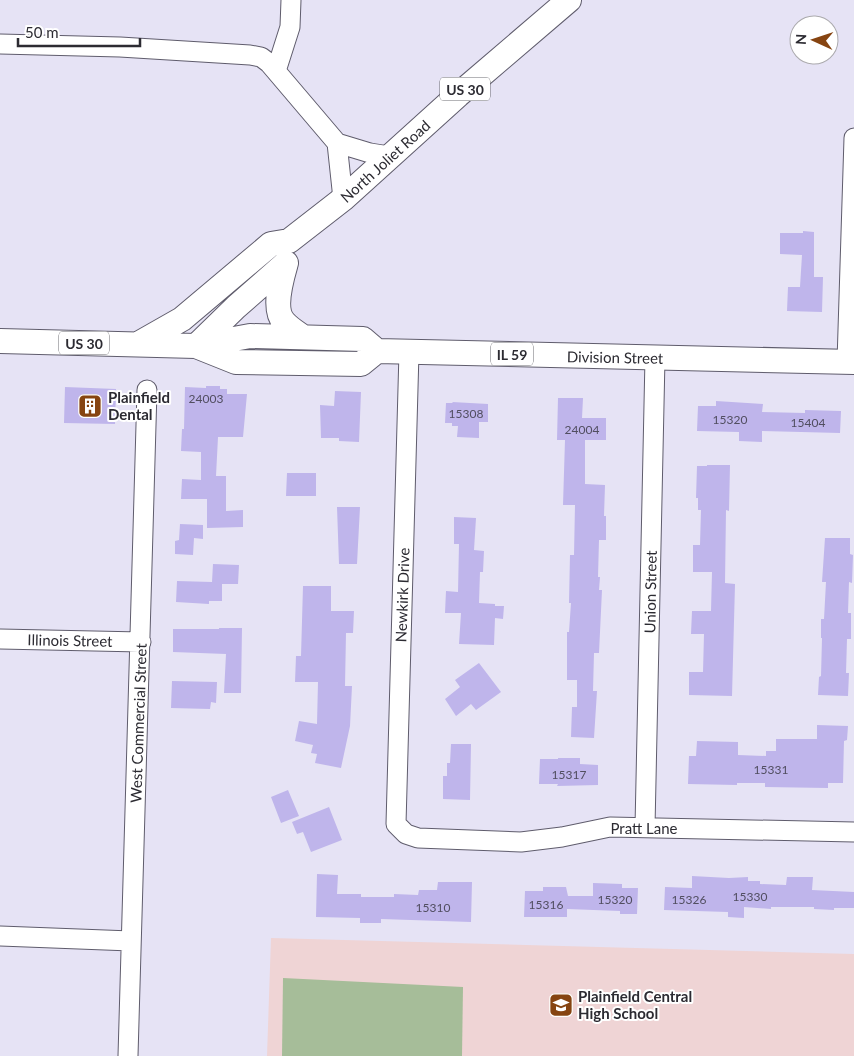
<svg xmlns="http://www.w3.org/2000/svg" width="854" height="1056" viewBox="0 0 854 1056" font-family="Lato,sans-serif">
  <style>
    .education { fill: #efd4d5 }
    .green { fill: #a6bd99 }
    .building { fill: #bfb5eb }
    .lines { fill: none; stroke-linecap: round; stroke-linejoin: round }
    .minor-casing { stroke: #5f5c6c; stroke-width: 21 }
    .major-casing { stroke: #5f5c6c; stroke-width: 26 }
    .minor { stroke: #fff; stroke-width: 19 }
    .major { stroke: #fff; stroke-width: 24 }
    .labels { text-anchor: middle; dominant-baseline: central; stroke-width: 4; stroke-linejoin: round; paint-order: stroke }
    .number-label { font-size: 12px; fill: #514e60 }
    .shield { fill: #fff; stroke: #6b6b70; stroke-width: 1 }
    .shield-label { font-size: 14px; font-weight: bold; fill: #2c2b32 }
    .street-label { font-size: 15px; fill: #2c2b32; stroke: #fff }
    .poi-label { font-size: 15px; font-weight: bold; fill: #2c2b32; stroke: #fff; text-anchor: start }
  </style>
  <rect width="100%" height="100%" fill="#e6e3f5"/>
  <path class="education" d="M 271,938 L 854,954 L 854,1056 L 267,1056 Z"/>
  <path class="green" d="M 283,978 L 463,987 L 462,1056 L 282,1056 Z"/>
  <path class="building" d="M 803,231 L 814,232 L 814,277 L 823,277 L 822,312 L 787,311 L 788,287 L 800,287 L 802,255 L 780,254 L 780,233 L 803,233 Z
    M 206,386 L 220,386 L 220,389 L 227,389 L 227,394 L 247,394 L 243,437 L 218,437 L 216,476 L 226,476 L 226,511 L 243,510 L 243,527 L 207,528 L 207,499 L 181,499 L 182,479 L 201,480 L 201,452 L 181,451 L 182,429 L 184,429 L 185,387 L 206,388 Z
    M 65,387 L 116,389 L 115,424 L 64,423 Z
    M 335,391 L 361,392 L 359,442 L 339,441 L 339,438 L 321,438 L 320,405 L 334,406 Z
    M 558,398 L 583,398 L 582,418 L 606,418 L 606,440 L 585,440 L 585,484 L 605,485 L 604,516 L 606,516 L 606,540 L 599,540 L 598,577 L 600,577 L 599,590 L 602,590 L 599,653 L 594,653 L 593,691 L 597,691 L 594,738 L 571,737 L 572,707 L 577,707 L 577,680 L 567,680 L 567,632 L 569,632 L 571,603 L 569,603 L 570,555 L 574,555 L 575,505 L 563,505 L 565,440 L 557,440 Z
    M 716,401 L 763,404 L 762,412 L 805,413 L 805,410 L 841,411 L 840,433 L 762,431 L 762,442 L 739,441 L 739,432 L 697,431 L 698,406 L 716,406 Z
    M 452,402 L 488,404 L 488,422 L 479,422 L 479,438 L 457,437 L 458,426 L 452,426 L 452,423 L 445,423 L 446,403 L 453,403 Z
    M 707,465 L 730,465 L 729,511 L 726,510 L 725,583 L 735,584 L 732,696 L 689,695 L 689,672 L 703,672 L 704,634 L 691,634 L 692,611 L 711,611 L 712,572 L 693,572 L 693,545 L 700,545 L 701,510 L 698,510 L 698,498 L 696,498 L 697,466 L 707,466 Z
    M 287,473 L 316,473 L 316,496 L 286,496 Z
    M 337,507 L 360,507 L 357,564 L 339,564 Z
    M 454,517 L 476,518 L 474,550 L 484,551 L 483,572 L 480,572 L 479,603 L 495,604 L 495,606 L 504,606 L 503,619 L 495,618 L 494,645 L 459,644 L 461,613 L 445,613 L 446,591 L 458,592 L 459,544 L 454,544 Z
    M 180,524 L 203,525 L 203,539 L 194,538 L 193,555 L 175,554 L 175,541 L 179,540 Z
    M 825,538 L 850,538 L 850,554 L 853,555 L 852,583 L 849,582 L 848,613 L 851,613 L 851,639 L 847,639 L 846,673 L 849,673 L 848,696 L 818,695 L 819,677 L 821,676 L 822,638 L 821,638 L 821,619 L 824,619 L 826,582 L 822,582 Z
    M 213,564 L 239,565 L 238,584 L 222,584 L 222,601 L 209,601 L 209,604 L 176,602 L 177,581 L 212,582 Z
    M 303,586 L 331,586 L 331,611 L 354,611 L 353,633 L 346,633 L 345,686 L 352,686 L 350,726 L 341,768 L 315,763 L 317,754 L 311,753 L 313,745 L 295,741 L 299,721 L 317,724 L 318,682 L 295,682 L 296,656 L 301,656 Z
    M 219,628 L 242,628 L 241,693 L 224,693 L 226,654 L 173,652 L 173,629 L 219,629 Z
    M 479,663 L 501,692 L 476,710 L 471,704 L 456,716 L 445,699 L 460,687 L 455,680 Z
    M 172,681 L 217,682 L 216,703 L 211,702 L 210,709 L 171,708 Z
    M 817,725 L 848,726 L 847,740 L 844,741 L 843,783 L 828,783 L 828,788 L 765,787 L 765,783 L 737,783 L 737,785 L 688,784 L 689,756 L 696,756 L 697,741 L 738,742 L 738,755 L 766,756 L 766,751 L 776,751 L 776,739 L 817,739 Z
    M 451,744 L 471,744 L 470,800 L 443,799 L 443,776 L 447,776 L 447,763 L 450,763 Z
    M 558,758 L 580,758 L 580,764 L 598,765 L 598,785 L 557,786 L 558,784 L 539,784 L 540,759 L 558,759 Z
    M 288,790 L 299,816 L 281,823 L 271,797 Z
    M 329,807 L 342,840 L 311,852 L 303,832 L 297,834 L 292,822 Z
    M 317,874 L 338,875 L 337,894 L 361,894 L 361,897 L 394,897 L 394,894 L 418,895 L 419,890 L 437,890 L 438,882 L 472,882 L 471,922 L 381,919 L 381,923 L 360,923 L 360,918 L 316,917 Z
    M 692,876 L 729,878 L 748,877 L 748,881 L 760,881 L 760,884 L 786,885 L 787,877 L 813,877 L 812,890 L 854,892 L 854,908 L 834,908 L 834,910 L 814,909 L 814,907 L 771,907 L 771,909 L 744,907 L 744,918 L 728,917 L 728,912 L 664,910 L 665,887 L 692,888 Z
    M 593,883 L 622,884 L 622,888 L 638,888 L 637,914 L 620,914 L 620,911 L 567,909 L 567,917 L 524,917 L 525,891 L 543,891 L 543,887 L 566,887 L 568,896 L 593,896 Z"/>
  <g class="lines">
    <g class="minor-casing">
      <path id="minor" d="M 0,44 L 120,47 L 250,55 L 261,57 L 269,63 L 337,143 L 343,199
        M 276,71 L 290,27 L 291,0
        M 337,143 L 370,153 L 389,156
        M 409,352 L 396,824 L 406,834 L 418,838 L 521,842 L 562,837 L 610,827 L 854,832
        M 847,362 L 854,138
        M 0,639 L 141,642
        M 645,827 L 655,358
        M 0,936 L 131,941
        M 128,1056 L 147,390"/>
    </g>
    <g class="major-casing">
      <path id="major" d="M 286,263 C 282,277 272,309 284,322 C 289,328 296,332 303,337
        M 0,341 L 196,346 L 250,336 L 363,339 L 377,351
        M 138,344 L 182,319 L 271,244 L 289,241 L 343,199 L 458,95 L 569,0
        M 196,346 L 236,362 L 361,364 L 377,351 L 854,362
        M 196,346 L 236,307 L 286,263"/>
    </g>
    <use href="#minor" class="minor"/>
    <use href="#major" class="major"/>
  </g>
  <defs>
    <g id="building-square" transform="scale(1.25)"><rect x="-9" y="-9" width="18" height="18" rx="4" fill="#864411" stroke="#fff"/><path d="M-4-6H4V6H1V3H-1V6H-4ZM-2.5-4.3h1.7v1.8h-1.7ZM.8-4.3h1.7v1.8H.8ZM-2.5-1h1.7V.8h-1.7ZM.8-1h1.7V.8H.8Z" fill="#fff"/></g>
    <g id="school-square" transform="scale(1.25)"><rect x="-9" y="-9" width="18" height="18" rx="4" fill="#864411" stroke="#fff"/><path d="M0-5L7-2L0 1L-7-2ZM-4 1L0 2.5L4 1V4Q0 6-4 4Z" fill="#fff"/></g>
  </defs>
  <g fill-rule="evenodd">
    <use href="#building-square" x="90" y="406"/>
    <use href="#school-square" x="561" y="1005"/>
  </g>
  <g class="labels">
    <g class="number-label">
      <text x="206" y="398">24003</text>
      <text x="466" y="413">15308</text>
      <text x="730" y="419">15320</text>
      <text x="808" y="422">15404</text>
      <text x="582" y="429">24004</text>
      <text x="771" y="769">15331</text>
      <text x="569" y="774">15317</text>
      <text x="750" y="896">15330</text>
      <text x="615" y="899">15320</text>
      <text x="689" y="899">15326</text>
      <text x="546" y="904">15316</text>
      <text x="433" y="907">15310</text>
    </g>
    <g class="shield">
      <rect x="440" y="77.5" width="50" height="23" rx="4"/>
      <rect x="59" y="331.5" width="50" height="23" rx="4"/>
      <rect x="491" y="342.5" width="42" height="23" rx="4"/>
    </g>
    <g class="shield-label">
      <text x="465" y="89">US 30</text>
      <text x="84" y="343">US 30</text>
      <text x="512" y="354">IL 59</text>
    </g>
    <g class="street-label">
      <text transform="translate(385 161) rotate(-42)">North Joliet Road</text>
      <text transform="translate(615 357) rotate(1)">Division Street</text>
      <text transform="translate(650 592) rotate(-89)">Union Street</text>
      <text transform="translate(402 595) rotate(-88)">Newkirk Drive</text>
      <text transform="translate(70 640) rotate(1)">Illinois Street</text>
      <text transform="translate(138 723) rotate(-88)">West Commercial Street</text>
      <text x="644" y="828">Pratt Lane</text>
    </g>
    <g class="poi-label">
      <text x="108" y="397">Plainfield<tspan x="108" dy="17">Dental</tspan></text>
      <text x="578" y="996">Plainfield Central<tspan x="578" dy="17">High School</tspan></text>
    </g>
  </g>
  <g transform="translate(814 40) rotate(273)"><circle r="24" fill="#ffffff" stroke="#abaaad"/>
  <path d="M0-4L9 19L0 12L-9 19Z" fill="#864411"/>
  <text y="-8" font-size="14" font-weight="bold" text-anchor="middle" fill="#2c2b32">N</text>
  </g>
  <path d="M18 38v8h122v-8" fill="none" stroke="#2c2b32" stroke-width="2.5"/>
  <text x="25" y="38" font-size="15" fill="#2c2b32" stroke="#ffffff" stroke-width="4" paint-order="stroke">50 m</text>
</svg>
